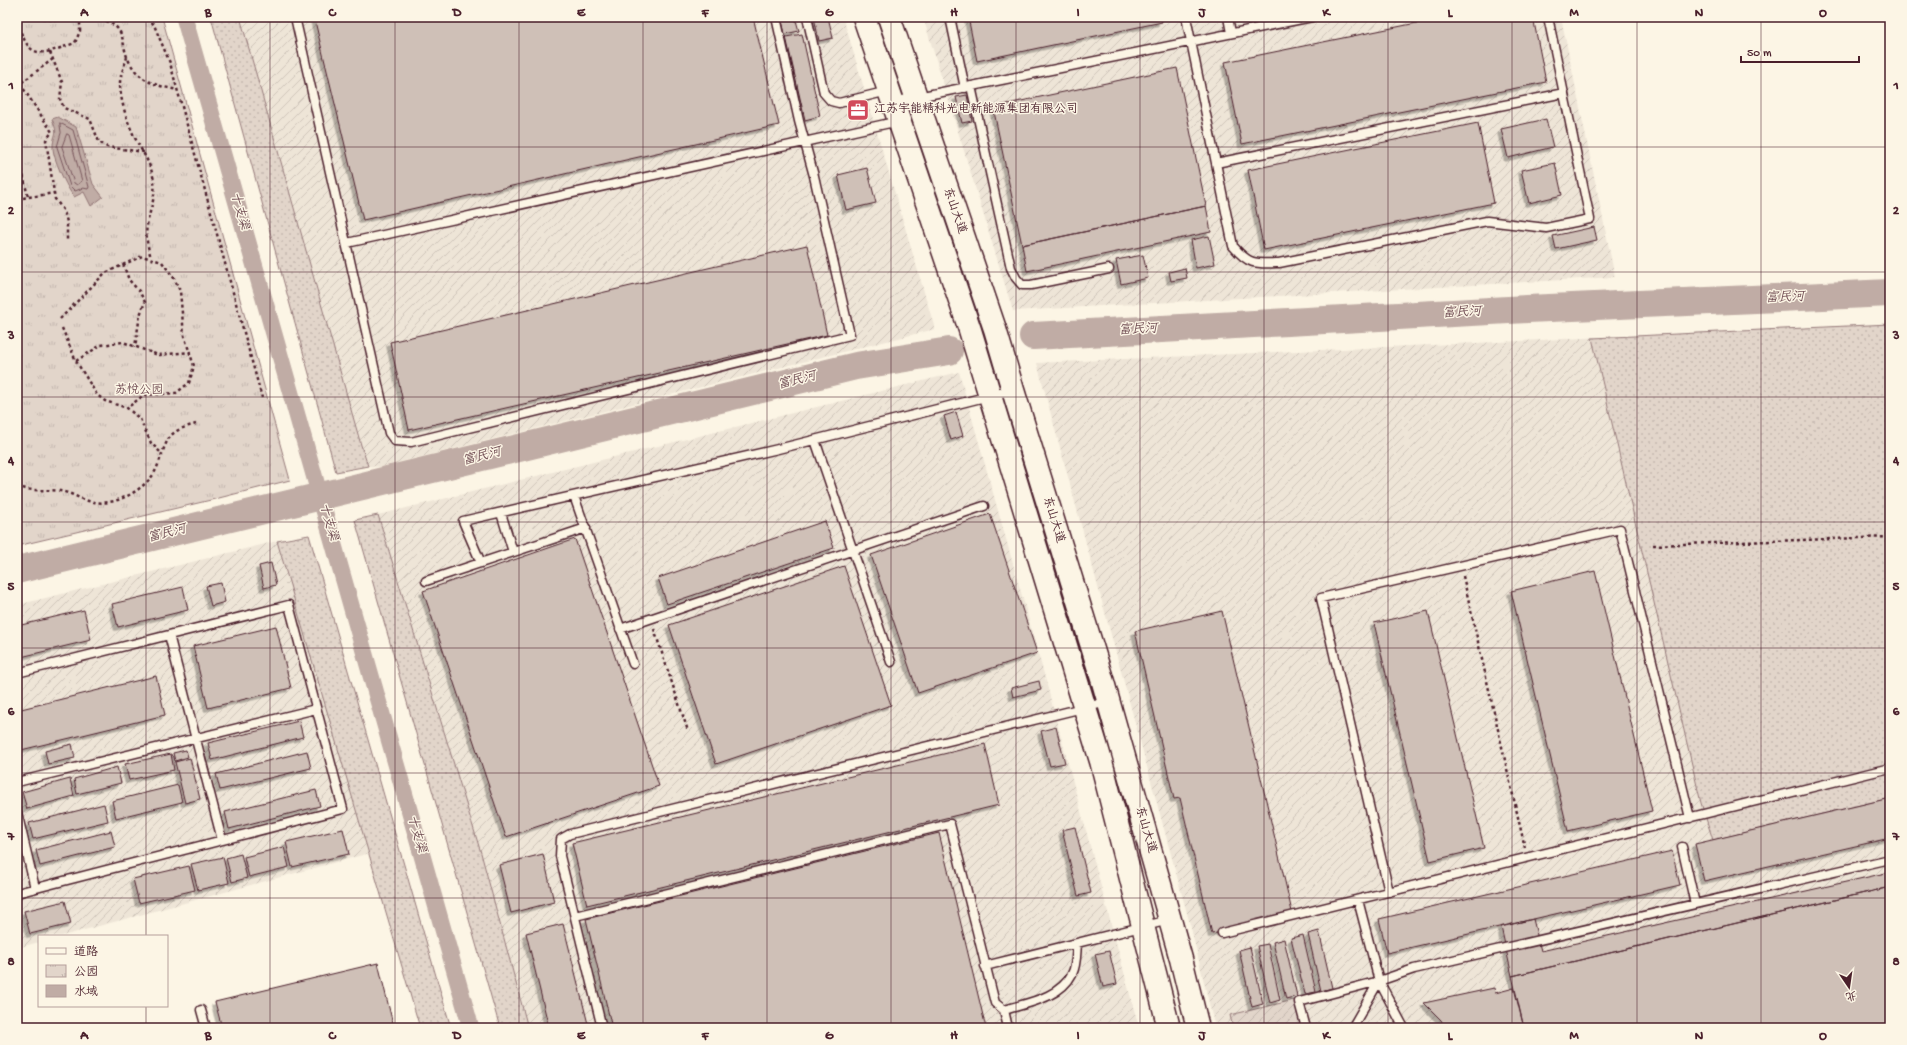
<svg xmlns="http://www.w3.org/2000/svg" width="1907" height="1045" viewBox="0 0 1907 1045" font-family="'Gochi Hand','LXGW WenKai TC',sans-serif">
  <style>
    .industrial { fill: url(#industrial-furrows) }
    .grass { fill: url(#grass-dots); stroke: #967a7a }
    .park { fill: url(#park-tufts); stroke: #967a7a }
    .garden { fill: url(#garden-furrows); stroke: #967a7a }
    .water { fill: #c0aca5; stroke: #917474 }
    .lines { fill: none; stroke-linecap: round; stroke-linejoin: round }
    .shore { stroke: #79575c; stroke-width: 1 }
    .canal { stroke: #c0aca5; stroke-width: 17 }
    .river { stroke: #c0aca5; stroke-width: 28 }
    .building { fill: #cfc0b7; stroke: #4a1f2b; filter: url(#shadow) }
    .service-casing { stroke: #4a1f2b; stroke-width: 11 }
    .secondary-casing { stroke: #4a1f2b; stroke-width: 25 }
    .path { stroke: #4a1f2b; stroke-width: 2.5; stroke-dasharray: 3 3; stroke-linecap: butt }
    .service { stroke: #fcf5e5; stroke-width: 8 }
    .secondary { stroke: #fcf5e5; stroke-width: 22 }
    .grid { fill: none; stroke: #4a1f2b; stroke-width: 1; stroke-opacity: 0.55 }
    .labels { text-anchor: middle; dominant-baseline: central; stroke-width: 3; stroke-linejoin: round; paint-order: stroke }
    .poi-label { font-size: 12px; fill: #4a1f2b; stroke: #fcf5e5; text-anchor: start }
    .street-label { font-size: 12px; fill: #4a1f2b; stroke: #fcf5e5 }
    .park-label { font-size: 12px; fill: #704c53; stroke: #fcf5e5 }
    .water-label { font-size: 13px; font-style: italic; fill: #6d4950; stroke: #fcf5e5 }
    .neatline { fill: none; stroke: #4a1f2b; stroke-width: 1.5 }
    .grid-label { font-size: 13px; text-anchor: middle; font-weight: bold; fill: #4a1f2b }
  </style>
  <defs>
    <pattern id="industrial-furrows" width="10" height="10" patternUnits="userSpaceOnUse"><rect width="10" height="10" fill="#eee5d7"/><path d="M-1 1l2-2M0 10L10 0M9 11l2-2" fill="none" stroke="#cec4b9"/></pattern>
    <pattern id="grass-dots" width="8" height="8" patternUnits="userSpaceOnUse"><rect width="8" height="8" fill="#e2d5ca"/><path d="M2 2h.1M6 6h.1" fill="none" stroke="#c3b6ae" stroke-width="1.8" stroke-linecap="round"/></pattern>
    <pattern id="park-tufts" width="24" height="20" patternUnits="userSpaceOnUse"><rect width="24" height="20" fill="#e2d5ca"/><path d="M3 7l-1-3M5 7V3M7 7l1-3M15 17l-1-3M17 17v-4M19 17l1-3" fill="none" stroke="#c3b6ae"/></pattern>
    <pattern id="garden-furrows" width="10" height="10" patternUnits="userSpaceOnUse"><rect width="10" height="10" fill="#e2d5ca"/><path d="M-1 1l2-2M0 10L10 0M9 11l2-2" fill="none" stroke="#c3b6ae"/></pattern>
    <filter id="shadow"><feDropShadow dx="-3.5" dy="3.5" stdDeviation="0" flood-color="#0004"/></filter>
  </defs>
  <rect width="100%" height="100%" fill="#fcf5e5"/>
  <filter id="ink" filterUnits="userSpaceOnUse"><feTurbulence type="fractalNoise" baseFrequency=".025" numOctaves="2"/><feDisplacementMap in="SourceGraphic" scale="8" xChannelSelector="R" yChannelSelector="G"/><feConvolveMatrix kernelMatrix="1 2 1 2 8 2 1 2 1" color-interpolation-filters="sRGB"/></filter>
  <g filter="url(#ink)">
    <path class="industrial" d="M 240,17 L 843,17 L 935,329 L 380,467 L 368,466 L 361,445 Z
      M 923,17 L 1561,17 L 1615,277 L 1013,311 Z
      M 1890,324 L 1890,1028 L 1215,1028 L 1191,928 L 1037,363 Z
      M 959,372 L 1044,674 L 1139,1028 L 528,1028 L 481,853 L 378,515 Z
      M 277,541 L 370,853 L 62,936 L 39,936 L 39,942 L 17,948 L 17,605 Z"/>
    <path class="grass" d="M 211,17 L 240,17 L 361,445 L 368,466 L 336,472 Z
      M 1890,324 L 1890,798 L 1713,840 L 1701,803 L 1592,338 Z
      M 378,515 L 481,853 L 528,1028 L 500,1028 L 355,520 Z
      M 309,535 L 451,1028 L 420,1028 L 277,541 Z"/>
    <path class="park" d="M 17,17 L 162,17 L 290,480 L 215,499 L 17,546 Z"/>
    <path class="garden" d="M 1294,1000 L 1301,1028 L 1233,1028 L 1230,1015 Z"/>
    <path class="water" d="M 58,117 L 76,127 L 93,184 L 103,197 L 91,206 L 84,192 L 74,197 C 67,188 52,157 53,146 C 54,131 59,136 52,119 Z"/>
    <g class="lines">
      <path class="shore" d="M 60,123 L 73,130 L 89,187 L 88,189 L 83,188 L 75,191 L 70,186 L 57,147 L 61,133 Z
        M 67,134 L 69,135 L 82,181 L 77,185 L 74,183 L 62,147 Z"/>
      <path class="canal" d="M 184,17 L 471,1028"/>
      <path class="river" d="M 1033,336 L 1527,309 L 1890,293
        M 17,570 L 856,366 L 949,351"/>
    </g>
    <path class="building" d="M 314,17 L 753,17 L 779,125 L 363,220 Z
      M 781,17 L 795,17 L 799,31 L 785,34 Z
      M 814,17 L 828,17 L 833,38 L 819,41 Z
      M 968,17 L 1161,17 L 1162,22 L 977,61 Z
      M 1446,17 L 1533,17 L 1546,82 L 1242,144 L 1225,62 Z
      M 802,34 L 820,116 L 805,120 L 786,37 Z
      M 1177,68 L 1206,206 L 1022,245 L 993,107 Z
      M 967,95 L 972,121 L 962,123 L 956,97 Z
      M 1546,119 L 1553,147 L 1508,158 L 1501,129 Z
      M 1478,123 L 1494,203 L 1264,250 L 1248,170 Z
      M 1555,163 L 1562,195 L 1529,203 L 1521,170 Z
      M 867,168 L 876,203 L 846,210 L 838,175 Z
      M 1206,206 L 1211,232 L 1027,271 L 1022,245 Z
      M 1594,227 L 1597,240 L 1556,249 L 1553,236 Z
      M 1209,236 L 1215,264 L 1196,268 L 1191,240 Z
      M 807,245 L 827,335 L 409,430 L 390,342 Z
      M 1143,255 L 1148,278 L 1121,284 L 1116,260 Z
      M 1185,268 L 1187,278 L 1171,281 L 1169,272 Z
      M 956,412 L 963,436 L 951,440 L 944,416 Z
      M 990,514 L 1037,653 L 918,693 L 871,555 Z
      M 825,521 L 834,548 L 667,604 L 658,578 Z
      M 575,539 L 659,786 L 506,837 L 423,591 Z
      M 271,563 L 276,585 L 264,588 L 259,566 Z
      M 844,566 L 891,705 L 716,764 L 669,625 Z
      M 1595,571 L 1652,811 L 1568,831 L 1511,591 Z
      M 221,583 L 225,602 L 211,606 L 206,586 Z
      M 183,587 L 188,610 L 118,627 L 112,604 Z
      M 84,610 L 91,640 L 21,657 L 17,641 L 17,626 Z
      M 1222,611 L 1293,916 L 1212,934 L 1180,798 L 1174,799 L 1135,631 Z
      M 1428,611 L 1484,848 L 1430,861 L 1374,623 Z
      M 276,626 L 291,688 L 208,708 L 193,646 Z
      M 156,676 L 165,715 L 17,751 L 17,710 Z
      M 1039,681 L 1041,690 L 1013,697 L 1011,688 Z
      M 299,721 L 303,737 L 212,760 L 208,743 Z
      M 1056,727 L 1065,763 L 1050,766 L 1041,731 Z
      M 72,744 L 75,758 L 48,764 L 45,751 Z
      M 985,744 L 999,805 L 587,905 L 572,843 Z
      M 186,750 L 188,757 L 175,761 L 173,753 Z
      M 307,751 L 311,768 L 220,790 L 216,774 Z
      M 171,754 L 174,770 L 129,780 L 125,764 Z
      M 190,758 L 200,799 L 185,803 L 175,762 Z
      M 117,767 L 121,783 L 77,794 L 74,779 Z
      M 70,779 L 74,796 L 27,809 L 22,792 Z
      M 178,785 L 182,802 L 116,818 L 112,801 Z
      M 316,790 L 320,806 L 229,829 L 225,812 Z
      M 1890,798 L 1890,838 L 1704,881 L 1695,844 Z
      M 104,804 L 108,821 L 33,839 L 29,823 Z
      M 1075,827 L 1091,893 L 1078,896 L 1062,830 Z
      M 343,829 L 349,854 L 292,867 L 286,842 Z
      M 111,831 L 115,847 L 40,866 L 36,850 Z
      M 939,833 L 986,1028 L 612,1028 L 586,919 Z
      M 284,847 L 289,867 L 249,877 L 244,857 Z
      M 1672,851 L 1680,885 L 1387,953 L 1379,919 Z
      M 241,854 L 247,878 L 232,882 L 226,858 Z
      M 543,854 L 554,902 L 511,913 L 499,865 Z
      M 223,857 L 229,883 L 198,890 L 191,864 Z
      M 189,866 L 195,890 L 139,903 L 133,879 Z
      M 1890,872 L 1890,887 L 1512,976 L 1501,927 L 1533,919 L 1541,951 Z
      M 1890,887 L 1890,1028 L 1524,1028 L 1512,976 Z
      M 65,901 L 71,924 L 30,934 L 24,911 Z
      M 563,924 L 589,1028 L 549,1028 L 526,933 Z
      M 1319,931 L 1332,988 L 1321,991 L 1308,934 Z
      M 1303,935 L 1316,992 L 1305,994 L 1291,938 Z
      M 1284,939 L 1297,996 L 1286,999 L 1273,942 Z
      M 1268,944 L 1280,1000 L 1270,1003 L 1257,946 Z
      M 1250,947 L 1263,1004 L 1252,1007 L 1239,950 Z
      M 1109,951 L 1117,984 L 1103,987 L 1095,954 Z
      M 378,963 L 394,1028 L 222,1028 L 215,1002 Z
      M 1494,988 L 1495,993 L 1514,988 L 1524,1028 L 1445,1028 L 1441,1020 L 1424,1003 Z"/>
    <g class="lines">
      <g class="service-casing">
        <path id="service" d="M 295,17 L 389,433 L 395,441 L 411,442 L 850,335 L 814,176 L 799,121 L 776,17
          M 807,17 L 824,93 L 831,101 L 839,103 L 888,91
          M 950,17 L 965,88
          M 1186,17 L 1233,246 C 1249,265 1255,264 1279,263 L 1487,221 L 1546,228 L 1590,219 L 1548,17
          M 1228,17 L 1231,33
          M 971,86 L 1011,268 L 1016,278 L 1022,285 L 1031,285 L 1109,269
          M 893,102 L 1312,17
          M 1216,163 L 1564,93
          M 347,243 L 899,121
          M 815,440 L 891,662
          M 574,496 L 633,664
          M 501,513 L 513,552
          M 481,563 L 463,521 L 778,449 L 1013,390
          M 426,581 L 586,528
          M 620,629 L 984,506
          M 169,635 L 222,840
          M 17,673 L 289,605 L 343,809 L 17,893
          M 17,782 L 316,709
          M 17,812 L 35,888
          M 1682,847 L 1695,904
          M 1389,892 L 1321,598 L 1620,529 L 1690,818
          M 575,916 L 950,824 L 995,1003 L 1004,1010 L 1008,1028
          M 1222,933 L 1890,768
          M 985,966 L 1169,920
          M 201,1010 L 206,1028
          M 1004,1010 C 1027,1003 1060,998 1072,974 C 1077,965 1076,953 1077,943
          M 602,1028 L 560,856 L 561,839 L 570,834 L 1107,702
          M 1306,1028 L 1299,1002 L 1379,981
          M 1352,1028 L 1379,981 L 1358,900
          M 1404,1028 L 1379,981 L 1414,969 L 1890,859"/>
      </g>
      <g class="secondary-casing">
        <path id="secondary" d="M 864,17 L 970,330 L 1101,761 L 1169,1028
          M 889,17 L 995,329 L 1013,390 L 1103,682 L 1181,959 L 1198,1028"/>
      </g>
      <path class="path" d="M 37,17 L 55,20 L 82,17
        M 94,17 C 135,27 115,45 134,69 C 144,83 162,87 178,90
        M 148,17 L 154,25 L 170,63 L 262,398
        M 17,21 C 30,62 39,55 75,43 L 80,31 L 80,17
        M 50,52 L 62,82 L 60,99 L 64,108 L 90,119 L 99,142 L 107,147 L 144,152
        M 127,57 C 125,65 120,75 120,83 C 120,100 127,121 134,136 C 142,152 151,163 154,181 C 156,199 150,208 147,225 C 145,237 148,247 151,258
        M 17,79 L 52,132 L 46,140 L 55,199 L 64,211 L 67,222 L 67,240
        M 17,86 L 53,59
        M 17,160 L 20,161 L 28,197
        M 17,199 L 54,193
        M 123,264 L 129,280 L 139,291 L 145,302 L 140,315 L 135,347
        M 60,319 L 105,273 L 142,256 L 162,262 L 174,278 L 180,291 L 184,335 L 194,366 L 189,383 L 176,393 L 144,395 L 127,408
        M 62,328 L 76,361 L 97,395 L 105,401 L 127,408 L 140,419 L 151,443 L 162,454
        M 76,361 L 101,345 L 123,342 L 158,355 L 191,352
        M 17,486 C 35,494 51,487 68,493 C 77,496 84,501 94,502 C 115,506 140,492 153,475 C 160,464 162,449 169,438 C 175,429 186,427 196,424
        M 1653,545 L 1890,537
        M 1463,576 L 1525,848
        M 654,629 L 688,731"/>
      <use href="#service" class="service"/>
      <use href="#secondary" class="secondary"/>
    </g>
  </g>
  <path class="grid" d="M 146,17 L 146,936M 270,17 L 270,1028M 395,17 L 395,1028M 519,17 L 519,1028M 643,17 L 643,1028M 767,17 L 767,1028M 891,17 L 891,1028M 1016,17 L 1016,1028M 1140,17 L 1140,1028M 1264,17 L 1264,1028M 1388,17 L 1388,1028M 1512,17 L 1512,1028M 1637,17 L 1637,1028M 1761,17 L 1761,1028M 17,147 L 1890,147M 17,272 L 1890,272M 17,397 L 1890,397M 17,522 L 1890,522M 17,648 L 1890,648M 17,773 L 1890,773M 17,898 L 1890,898M 146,1006 L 146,1028"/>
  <defs>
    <g id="office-square" transform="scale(1.15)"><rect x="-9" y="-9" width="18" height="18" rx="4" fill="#d1495b" stroke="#fcf5e5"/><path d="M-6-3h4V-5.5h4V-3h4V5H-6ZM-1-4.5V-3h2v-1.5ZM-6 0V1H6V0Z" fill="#fff"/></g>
  </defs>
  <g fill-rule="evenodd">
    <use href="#office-square" x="858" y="110"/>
  </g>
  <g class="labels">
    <g class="poi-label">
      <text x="874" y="110">江苏宇能精科光电新能源集团有限公司</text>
    </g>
    <g class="street-label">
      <text transform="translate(954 211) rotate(71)">东山大道</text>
      <text transform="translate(1053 520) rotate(73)">东山大道</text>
      <text transform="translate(1145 830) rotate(74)">东山大道</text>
    </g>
    <g class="park-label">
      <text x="139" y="391">苏悦公园</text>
    </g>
    <g class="water-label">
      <text transform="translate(239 211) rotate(74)">十支渠</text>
      <text transform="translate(1785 298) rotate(-2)">富民河</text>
      <text transform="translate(1462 313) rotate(-3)">富民河</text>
      <text transform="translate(1138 330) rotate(-3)">富民河</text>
      <text transform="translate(797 381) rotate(-14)">富民河</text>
      <text transform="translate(482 457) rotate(-14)">富民河</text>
      <text transform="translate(328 522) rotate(74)">十支渠</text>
      <text transform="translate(167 534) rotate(-14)">富民河</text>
      <text transform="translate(416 834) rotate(74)">十支渠</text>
    </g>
  </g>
  <rect width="1907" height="1045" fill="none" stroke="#fcf5e5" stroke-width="44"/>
  <rect x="38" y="935" width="130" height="72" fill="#fcf5e5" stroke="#b59f9b"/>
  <rect x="46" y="948" width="20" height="6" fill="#fcf5e5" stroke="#b59f9b"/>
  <text x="74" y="955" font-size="12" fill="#4a1f2b">道路</text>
  <rect x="46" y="965" width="20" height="12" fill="url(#park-tufts)" stroke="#b59f9b"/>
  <text x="74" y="975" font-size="12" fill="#4a1f2b">公园</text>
  <rect x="46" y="985" width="20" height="12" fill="#c0aca5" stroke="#b59f9b"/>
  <text x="74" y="995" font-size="12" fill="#4a1f2b">水域</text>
  <g transform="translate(1849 987) rotate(167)" stroke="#fcf5e5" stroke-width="3" paint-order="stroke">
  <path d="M0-3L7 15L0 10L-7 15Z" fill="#4a1f2b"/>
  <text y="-6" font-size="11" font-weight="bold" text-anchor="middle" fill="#4a1f2b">北</text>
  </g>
  <path d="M1741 56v6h118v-6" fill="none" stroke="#4a1f2b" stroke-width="2"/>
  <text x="1747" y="56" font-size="12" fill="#4a1f2b" stroke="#fcf5e5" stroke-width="3" paint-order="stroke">50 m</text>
  <rect x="22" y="22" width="1863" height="1001" class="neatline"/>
  <g class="grid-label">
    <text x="84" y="16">A</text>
    <text x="208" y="16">B</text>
    <text x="332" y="16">C</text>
    <text x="457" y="16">D</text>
    <text x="581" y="16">E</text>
    <text x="705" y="16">F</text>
    <text x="829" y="16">G</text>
    <text x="954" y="16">H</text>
    <text x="1078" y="16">I</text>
    <text x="1202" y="16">J</text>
    <text x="1326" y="16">K</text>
    <text x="1450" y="16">L</text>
    <text x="1574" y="16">M</text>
    <text x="1699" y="16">N</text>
    <text x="1823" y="16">O</text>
    <text x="11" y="89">1</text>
    <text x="1896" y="89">1</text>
    <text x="11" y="214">2</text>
    <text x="1896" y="214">2</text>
    <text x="11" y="339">3</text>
    <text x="1896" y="339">3</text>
    <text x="11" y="464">4</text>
    <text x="1896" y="464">4</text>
    <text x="11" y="590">5</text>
    <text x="1896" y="590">5</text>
    <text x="11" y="715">6</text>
    <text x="1896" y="715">6</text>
    <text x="11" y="840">7</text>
    <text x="1896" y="840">7</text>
    <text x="11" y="965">8</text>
    <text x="1896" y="965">8</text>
    <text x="84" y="1039">A</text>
    <text x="208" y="1039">B</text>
    <text x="332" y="1039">C</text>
    <text x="457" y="1039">D</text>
    <text x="581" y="1039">E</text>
    <text x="705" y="1039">F</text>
    <text x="829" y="1039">G</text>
    <text x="954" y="1039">H</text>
    <text x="1078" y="1039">I</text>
    <text x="1202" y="1039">J</text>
    <text x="1326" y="1039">K</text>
    <text x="1450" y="1039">L</text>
    <text x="1574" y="1039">M</text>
    <text x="1699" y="1039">N</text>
    <text x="1823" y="1039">O</text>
  </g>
</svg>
